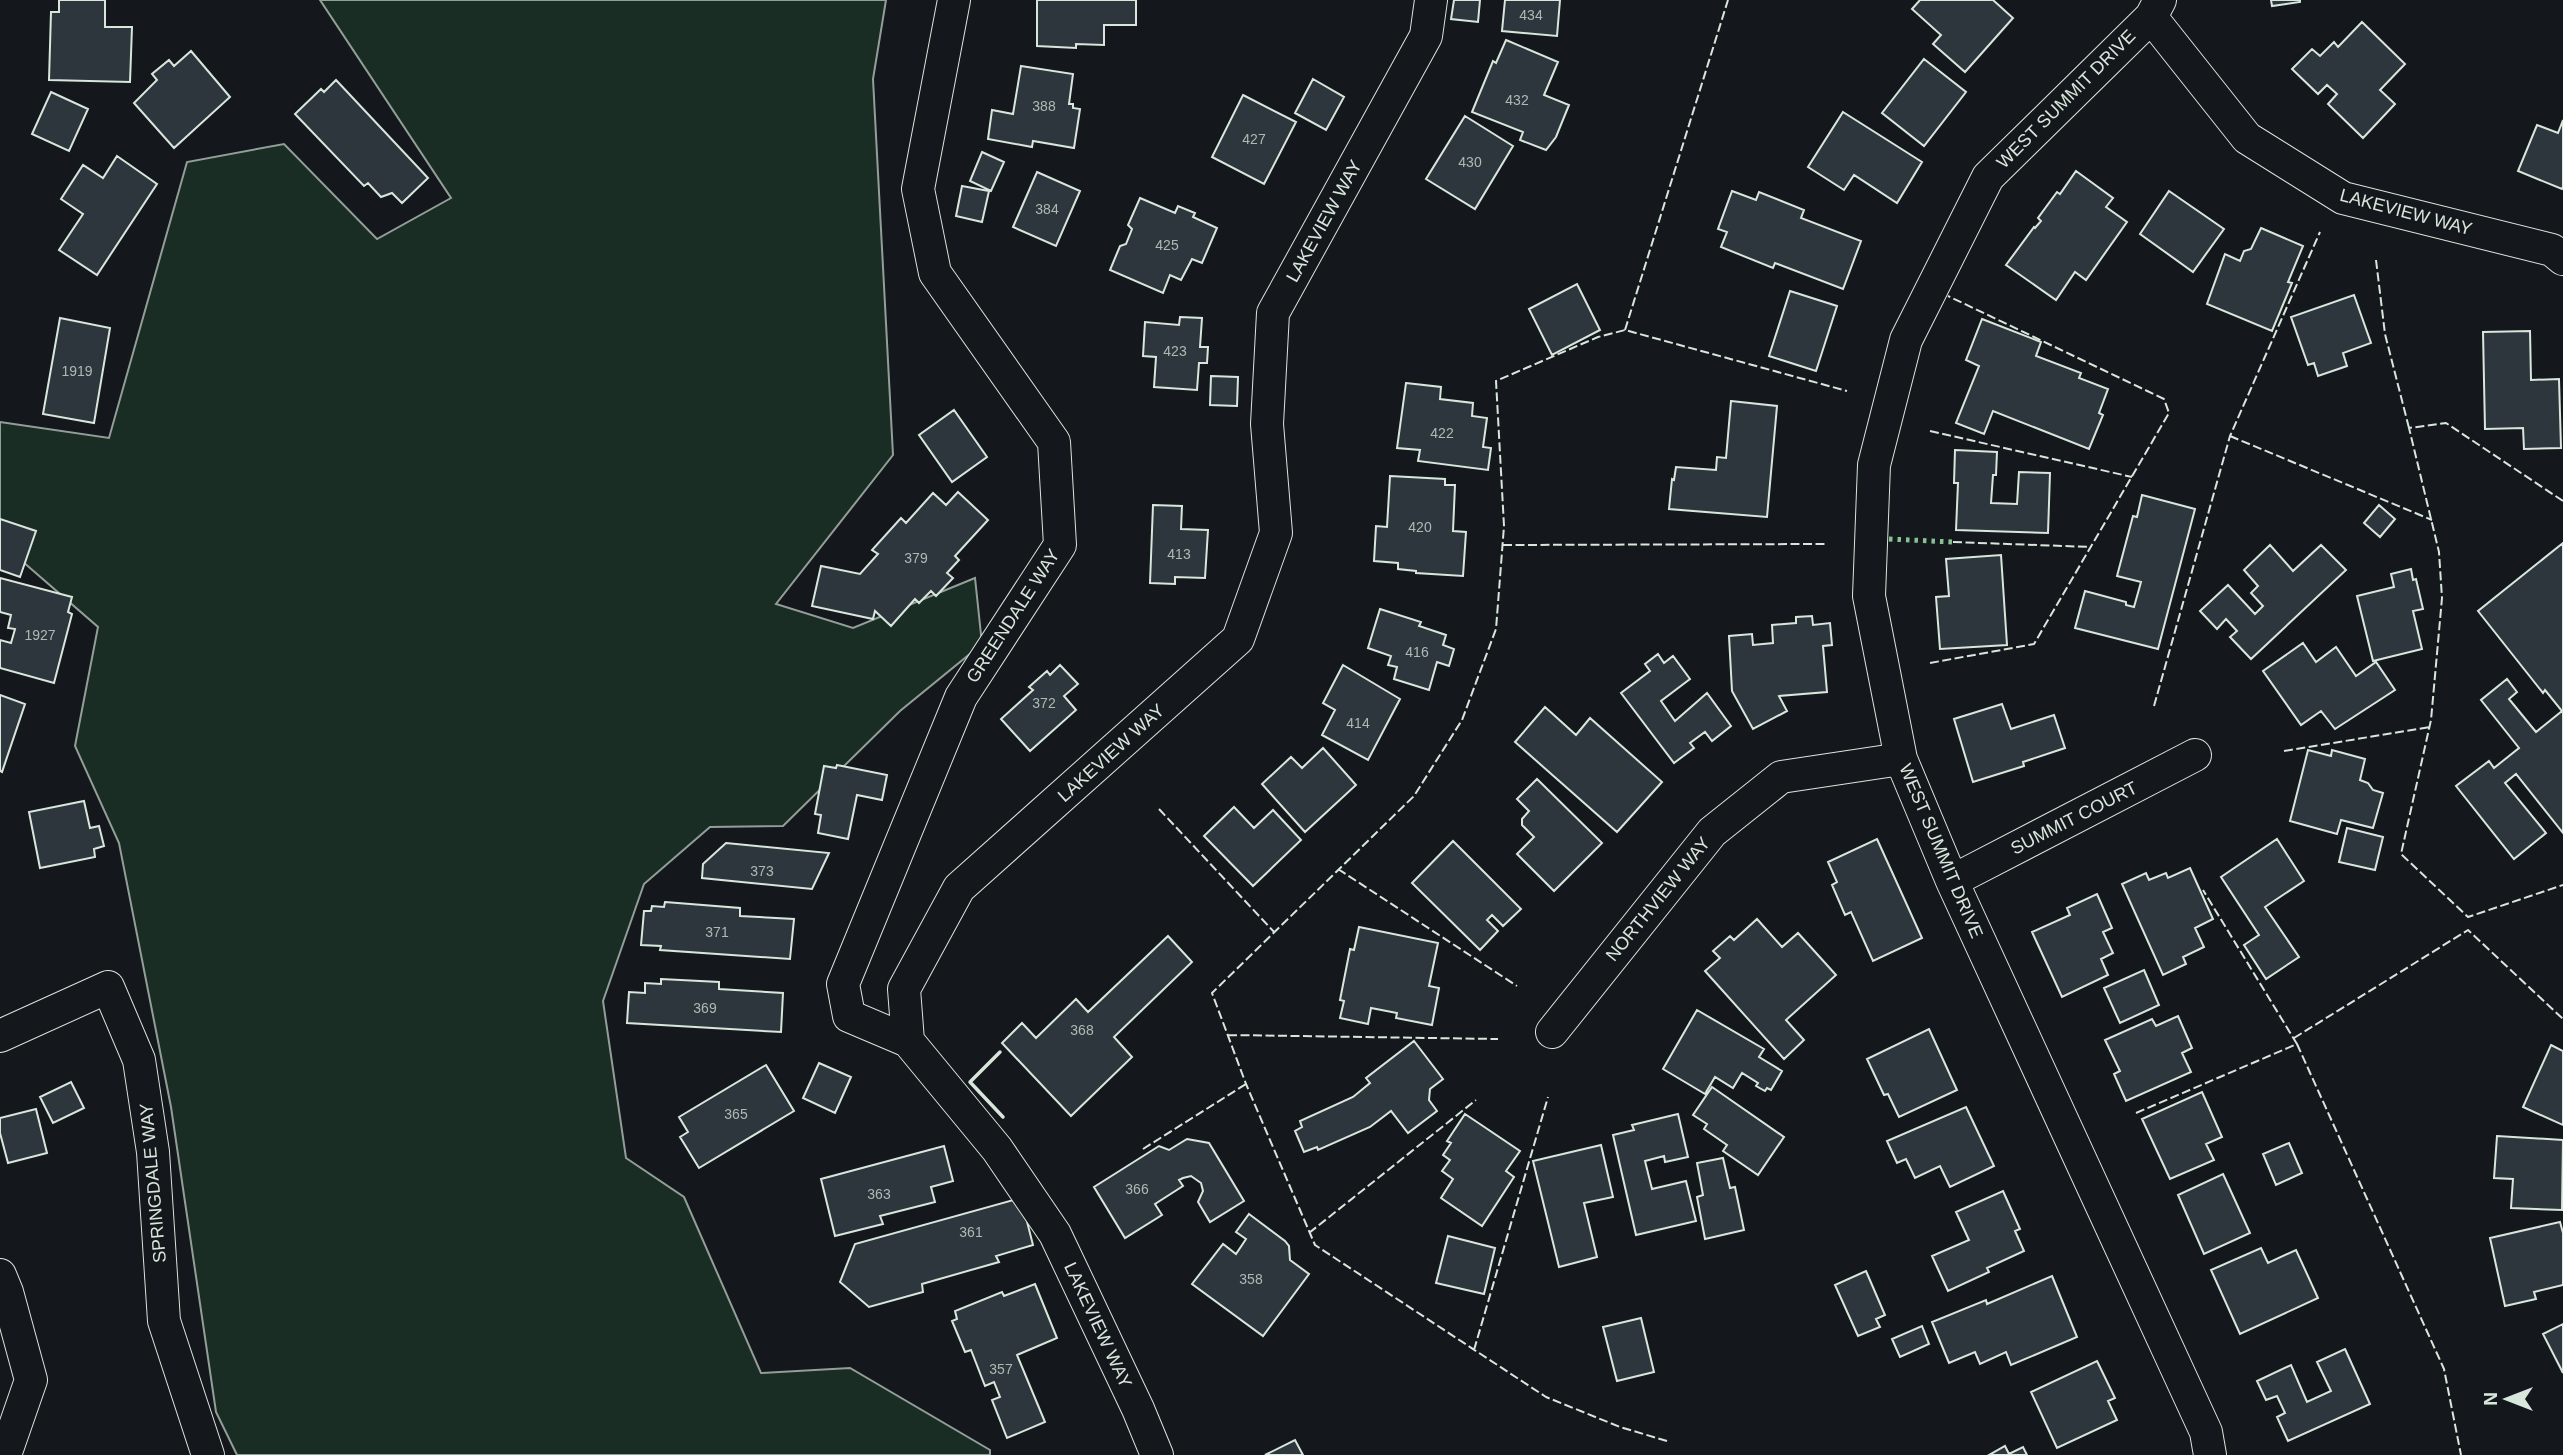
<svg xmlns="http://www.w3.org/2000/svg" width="2563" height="1455" viewBox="0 0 2563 1455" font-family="Helvetica,sans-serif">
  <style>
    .green { fill: #1a2d24; stroke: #939e99; stroke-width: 2 }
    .building { fill: #2c363c; stroke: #d8e6dc; stroke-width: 2 }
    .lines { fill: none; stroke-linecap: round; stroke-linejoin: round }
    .minor-casing { stroke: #d8e6dc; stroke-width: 34 }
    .minor { stroke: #14181c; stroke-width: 32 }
    .hedge { stroke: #8ac095; stroke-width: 5; stroke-dasharray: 3.5 5; stroke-linecap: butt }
    .fence { stroke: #d8e6dc; stroke-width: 2; stroke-dasharray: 9 3.5; stroke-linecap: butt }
    .wall { stroke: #d8e6dc; stroke-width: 3.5 }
    .labels { text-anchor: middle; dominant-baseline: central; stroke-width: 5; stroke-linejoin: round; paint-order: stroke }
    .number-label { font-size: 14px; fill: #adbab4 }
    .street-label { font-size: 18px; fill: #d8e6dc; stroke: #14181c }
  </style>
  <rect width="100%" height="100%" fill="#14181c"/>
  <path class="green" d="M 320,0 L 886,0 L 873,79 L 893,455 L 776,604 L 853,628 L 975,578 L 982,644 L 900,711 L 783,826 L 710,827 L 644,884 L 603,1001 L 626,1158 L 684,1197 L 761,1373 L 850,1368 L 990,1450 L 990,1455 L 237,1455 L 216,1412 L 171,1107 L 119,843 L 75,746 L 98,627 L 0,542 L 0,422 L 109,438 L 187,162 L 284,144 L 377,239 L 451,198 Z"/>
  <path class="building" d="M 59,0 L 105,0 L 105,27 L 132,27 L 130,82 L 49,80 L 51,12 L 59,12 Z
    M 1037,0 L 1136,0 L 1136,25 L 1104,25 L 1104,45 L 1076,44 L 1076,48 L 1037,46 Z
    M 1454,0 L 1480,0 L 1478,22 L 1451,19 Z
    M 1505,0 L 1560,0 L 1557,36 L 1502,31 Z
    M 1920,0 L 1993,0 L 2013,18 L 1965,72 L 1933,44 L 1941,35 L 1912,9 Z
    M 2271,0 L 2300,0 L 2300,2 L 2272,6 Z
    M 2362,22 L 2405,64 L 2380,90 L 2395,104 L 2363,138 L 2328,104 L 2337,94 L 2327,85 L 2318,94 L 2292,69 L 2312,49 L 2320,56 L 2334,42 L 2338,47 Z
    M 1506,40 L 1558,62 L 1544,95 L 1569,105 L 1556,137 L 1546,150 L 1520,140 L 1523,132 L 1472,112 L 1493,61 L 1496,63 Z
    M 191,51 L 230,97 L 174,148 L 134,103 L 157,80 L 152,74 L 169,60 L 174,66 Z
    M 1924,59 L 1966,92 L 1924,146 L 1882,113 Z
    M 1021,66 L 1073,74 L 1069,104 L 1073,104 L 1073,108 L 1080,109 L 1074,148 L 1033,141 L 1032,147 L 988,139 L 992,110 L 1013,114 Z
    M 1313,79 L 1344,97 L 1326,130 L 1295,113 Z
    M 336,80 L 428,178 L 402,203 L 392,193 L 381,197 L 368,183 L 364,186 L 295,114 L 321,89 L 324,92 Z
    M 51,92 L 88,109 L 69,151 L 32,134 Z
    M 1243,95 L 1296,122 L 1264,184 L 1212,157 Z
    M 1843,112 L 1922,162 L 1897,203 L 1854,175 L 1844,190 L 1808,167 Z
    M 1465,116 L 1513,146 L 1475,209 L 1426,179 Z
    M 2563,120 L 2563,187 L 2562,189 L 2518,171 L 2537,125 L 2558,133 Z
    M 982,152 L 1004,162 L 991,191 L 970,181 Z
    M 117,156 L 157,184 L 97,275 L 59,250 L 83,214 L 61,199 L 83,165 L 103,178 Z
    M 2076,171 L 2113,198 L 2106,207 L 2127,222 L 2086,280 L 2075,272 L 2056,300 L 2006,265 L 2034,227 L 2035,228 L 2041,221 L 2038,218 L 2057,192 L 2060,194 Z
    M 1037,172 L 1080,191 L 1056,246 L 1013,227 Z
    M 962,186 L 989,191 L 982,222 L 956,216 Z
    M 1732,191 L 1756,200 L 1759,192 L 1804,210 L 1801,218 L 1861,241 L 1843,289 L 1775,263 L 1773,268 L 1721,247 L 1727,232 L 1718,229 Z
    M 2169,191 L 2224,229 L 2193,272 L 2140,234 Z
    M 1140,198 L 1175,213 L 1178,206 L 1195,213 L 1193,217 L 1217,228 L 1202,263 L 1192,259 L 1181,280 L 1170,275 L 1163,293 L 1110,270 L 1120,246 L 1126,244 L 1132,229 L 1128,225 Z
    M 2261,228 L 2303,246 L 2288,282 L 2292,283 L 2272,331 L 2207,304 L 2225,254 L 2240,261 L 2244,251 L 2251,249 Z
    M 1577,284 L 1600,330 L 1552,355 L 1529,309 Z
    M 1790,291 L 1837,306 L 1816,371 L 1769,356 Z
    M 2354,295 L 2371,343 L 2343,353 L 2347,366 L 2318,376 L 2314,363 L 2308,365 L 2291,317 Z
    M 1180,317 L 1202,318 L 1200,347 L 1208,347 L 1207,363 L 1199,363 L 1197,390 L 1154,387 L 1156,357 L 1143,356 L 1145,322 L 1179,325 Z
    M 60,318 L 110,328 L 94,423 L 43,414 Z
    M 1982,319 L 2041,342 L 2036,356 L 2081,373 L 2079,378 L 2108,389 L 2099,413 L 2103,415 L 2089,449 L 1993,411 L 1984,434 L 1956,423 L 1979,366 L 1966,360 Z
    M 2530,331 L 2531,380 L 2559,379 L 2561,448 L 2524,449 L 2523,428 L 2485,429 L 2483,332 Z
    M 1211,376 L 1238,377 L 1237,406 L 1210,405 Z
    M 1406,383 L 1441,387 L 1440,399 L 1473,403 L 1472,416 L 1487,418 L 1483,447 L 1491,448 L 1488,470 L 1418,461 L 1420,450 L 1397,448 Z
    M 1731,401 L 1777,406 L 1767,517 L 1669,509 L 1672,479 L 1674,480 L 1676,467 L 1716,470 L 1717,457 L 1726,458 Z
    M 954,410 L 987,457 L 952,482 L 919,435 Z
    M 1955,450 L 1997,452 L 1996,475 L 1993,475 L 1991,503 L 2017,504 L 2019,472 L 2050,473 L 2048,533 L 1956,530 L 1958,483 L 1954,483 Z
    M 1390,476 L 1445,479 L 1445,485 L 1455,485 L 1453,531 L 1466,532 L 1463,576 L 1416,573 L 1416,571 L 1398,569 L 1398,563 L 1374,561 L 1376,526 L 1387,527 Z
    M 958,492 L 988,520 L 955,556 L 959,560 L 947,573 L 953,578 L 936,596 L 931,591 L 919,603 L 915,599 L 891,626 L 875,611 L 873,619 L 812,606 L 821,566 L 860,574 L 878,554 L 872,550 L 901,518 L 906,523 L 933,493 L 946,505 Z
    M 2142,495 L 2195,509 L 2158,649 L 2075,628 L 2085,591 L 2126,602 L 2126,605 L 2134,607 L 2141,582 L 2117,576 L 2133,516 L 2137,517 Z
    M 1153,505 L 1182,506 L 1181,529 L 1208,530 L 1205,578 L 1175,577 L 1175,584 L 1150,583 Z
    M 2379,505 L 2395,519 L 2380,537 L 2364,523 Z
    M 0,519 L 36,531 L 20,577 L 0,570 Z
    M 2563,543 L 2563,833 L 2516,774 L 2505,783 L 2546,833 L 2514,859 L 2456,786 L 2489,761 L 2494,768 L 2519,748 L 2481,700 L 2507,679 L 2517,692 L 2509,699 L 2536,732 L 2562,711 L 2545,690 L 2543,693 L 2478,611 Z
    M 2270,545 L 2293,571 L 2321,545 L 2346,570 L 2251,659 L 2230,637 L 2237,631 L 2226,619 L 2217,629 L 2200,611 L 2228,585 L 2255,614 L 2263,606 L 2251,593 L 2258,586 L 2244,570 Z
    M 2001,555 L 2007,645 L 1940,649 L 1936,597 L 1949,596 L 1946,559 Z
    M 2411,569 L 2413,580 L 2416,579 L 2423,609 L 2413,611 L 2422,649 L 2373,661 L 2357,596 L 2394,587 L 2391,574 Z
    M 0,578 L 72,597 L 68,612 L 72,614 L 54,683 L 0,668 L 0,640 L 11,643 L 15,629 L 8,628 L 11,615 L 0,612 Z
    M 1380,609 L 1421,622 L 1419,626 L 1446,635 L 1443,645 L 1454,649 L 1449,666 L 1437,662 L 1429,690 L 1394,679 L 1397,667 L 1388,665 L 1391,656 L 1368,648 Z
    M 1812,616 L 1813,625 L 1830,623 L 1832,645 L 1823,646 L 1827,692 L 1779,696 L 1787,711 L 1753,729 L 1732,691 L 1729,636 L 1752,634 L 1753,645 L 1773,643 L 1772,625 L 1796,623 L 1796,617 Z
    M 2303,643 L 2316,662 L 2336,647 L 2356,676 L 2376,662 L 2395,690 L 2335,729 L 2321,711 L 2301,725 L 2263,671 Z
    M 1658,654 L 1664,663 L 1673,656 L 1690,679 L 1661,701 L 1675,721 L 1707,693 L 1731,726 L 1712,741 L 1705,732 L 1690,743 L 1694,748 L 1674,763 L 1621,693 L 1650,671 L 1645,664 Z
    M 1060,665 L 1078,684 L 1064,696 L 1076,710 L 1030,751 L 1001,719 L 1033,690 L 1029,687 L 1047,671 L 1050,675 Z
    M 1343,665 L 1400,699 L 1368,760 L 1322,735 L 1335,710 L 1323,703 Z
    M 0,695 L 25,704 L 2,772 L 0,771 Z
    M 2002,704 L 2011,729 L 2054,715 L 2065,748 L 2023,762 L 2024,766 L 1973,782 L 1954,719 Z
    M 1545,707 L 1576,735 L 1590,718 L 1662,782 L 1617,832 L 1515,742 Z
    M 1323,748 L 1356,785 L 1305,832 L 1262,784 L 1291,757 L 1302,768 Z
    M 2308,750 L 2331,756 L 2332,750 L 2365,759 L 2360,780 L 2368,783 L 2373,790 L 2383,793 L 2373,828 L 2341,820 L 2337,834 L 2290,821 Z
    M 837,765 L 887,775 L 882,800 L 857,795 L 848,839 L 818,833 L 821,815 L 815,814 L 824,766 L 836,768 Z
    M 1537,779 L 1602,843 L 1554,891 L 1517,854 L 1534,837 L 1522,825 L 1522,819 L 1529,811 L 1517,799 Z
    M 84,801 L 90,828 L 99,826 L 104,846 L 94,849 L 95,857 L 40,868 L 29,812 Z
    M 1234,807 L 1254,828 L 1273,810 L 1301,840 L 1253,886 L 1204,836 Z
    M 2347,828 L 2383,837 L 2375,870 L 2339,862 Z
    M 1877,839 L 1922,938 L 1873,961 L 1851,912 L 1845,915 L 1832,885 L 1837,882 L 1828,862 Z
    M 2277,839 L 2304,881 L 2265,907 L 2299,957 L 2266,979 L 2244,945 L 2259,935 L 2221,877 Z
    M 1453,841 L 1521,909 L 1503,926 L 1492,915 L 1487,920 L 1498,931 L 1480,950 L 1412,883 Z
    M 726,843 L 829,853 L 812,889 L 702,878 L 703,864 Z
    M 2190,868 L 2213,919 L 2195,928 L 2204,947 L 2183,957 L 2186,964 L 2163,975 L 2122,884 L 2146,873 L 2149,880 L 2166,873 L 2168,878 Z
    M 2097,894 L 2112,928 L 2103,932 L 2113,953 L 2101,959 L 2108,975 L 2062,997 L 2032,932 L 2070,915 L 2067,908 Z
    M 665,902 L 740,908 L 740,916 L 794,919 L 790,959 L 660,950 L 661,946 L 641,945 L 644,911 L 651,911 L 652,906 L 664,907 Z
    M 1757,919 L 1782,947 L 1798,933 L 1836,975 L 1786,1020 L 1804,1040 L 1784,1059 L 1705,971 L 1720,958 L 1713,951 L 1730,936 L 1734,940 Z
    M 1359,927 L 1438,943 L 1429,986 L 1439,988 L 1432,1025 L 1396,1018 L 1397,1013 L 1371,1008 L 1368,1024 L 1340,1018 L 1344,1001 L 1340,1000 L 1350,949 L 1354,950 Z
    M 1168,936 L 1192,962 L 1114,1037 L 1132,1057 L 1071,1116 L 1002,1043 L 1022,1023 L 1036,1038 L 1076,999 L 1088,1012 Z
    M 2144,970 L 2159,1005 L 2120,1023 L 2104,988 Z
    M 661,979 L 719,982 L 719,989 L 783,993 L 781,1032 L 627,1023 L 629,992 L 645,993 L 645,983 L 661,984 Z
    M 1697,1010 L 1764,1049 L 1759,1057 L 1782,1071 L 1771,1090 L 1767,1088 L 1765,1091 L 1756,1086 L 1758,1083 L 1742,1073 L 1733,1088 L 1715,1077 L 1705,1094 L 1663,1069 Z
    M 2178,1016 L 2192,1048 L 2182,1053 L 2191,1072 L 2126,1101 L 2114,1074 L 2120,1071 L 2105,1040 L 2152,1019 L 2156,1026 Z
    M 1929,1029 L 1957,1090 L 1899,1117 L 1888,1094 L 1884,1095 L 1867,1059 Z
    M 1414,1041 L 1443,1079 L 1430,1089 L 1429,1100 L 1437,1111 L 1408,1133 L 1391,1111 L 1370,1127 L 1318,1150 L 1317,1147 L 1304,1152 L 1295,1131 L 1302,1127 L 1300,1121 L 1353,1097 L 1370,1083 L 1366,1078 Z
    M 2551,1045 L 2563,1051 L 2563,1125 L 2523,1107 Z
    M 819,1063 L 851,1077 L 835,1113 L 803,1098 Z
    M 766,1065 L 794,1111 L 699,1168 L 680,1137 L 688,1132 L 679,1117 Z
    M 71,1082 L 84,1108 L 53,1123 L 40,1097 Z
    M 1712,1087 L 1784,1137 L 1758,1175 L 1723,1151 L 1727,1145 L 1704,1129 L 1707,1124 L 1693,1115 Z
    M 2202,1092 L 2222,1137 L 2206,1144 L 2214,1160 L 2170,1179 L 2142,1119 Z
    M 1966,1107 L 1994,1166 L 1950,1187 L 1940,1166 L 1915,1178 L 1906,1159 L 1897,1163 L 1887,1141 Z
    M 36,1109 L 47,1153 L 8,1163 L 0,1133 L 0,1118 Z
    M 1465,1114 L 1520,1151 L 1506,1171 L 1514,1177 L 1482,1226 L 1441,1198 L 1453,1179 L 1442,1171 L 1450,1160 L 1443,1155 L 1451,1143 L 1447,1141 Z
    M 1678,1114 L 1688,1157 L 1665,1162 L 1664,1156 L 1645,1161 L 1652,1189 L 1686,1181 L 1696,1221 L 1636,1235 L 1613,1135 L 1634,1130 L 1632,1125 Z
    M 2497,1136 L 2563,1140 L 2562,1210 L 2511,1208 L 2513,1179 L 2494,1178 Z
    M 1187,1139 L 1209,1143 L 1244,1201 L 1210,1222 L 1198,1202 L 1203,1191 L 1201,1183 L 1191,1176 L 1183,1178 L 1179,1180 L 1183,1186 L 1155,1204 L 1162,1215 L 1125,1238 L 1094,1187 L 1159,1146 L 1169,1150 Z
    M 2289,1143 L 2302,1173 L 2276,1185 L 2263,1154 Z
    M 1601,1145 L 1613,1197 L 1584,1203 L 1597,1257 L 1559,1267 L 1533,1161 Z
    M 944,1146 L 953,1181 L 931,1187 L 935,1202 L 880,1216 L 883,1224 L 835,1236 L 821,1179 Z
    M 1723,1158 L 1730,1188 L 1735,1187 L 1744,1230 L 1705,1239 L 1697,1197 L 1703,1195 L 1697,1163 Z
    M 2223,1174 L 2250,1233 L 2204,1254 L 2178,1195 Z
    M 2003,1191 L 2020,1229 L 2015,1231 L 2024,1251 L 1987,1268 L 1989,1272 L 1948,1291 L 1932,1256 L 1969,1240 L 1956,1212 Z
    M 1021,1198 L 1033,1245 L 996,1256 L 999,1262 L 922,1284 L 923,1292 L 869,1307 L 840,1282 L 855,1244 Z
    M 1249,1214 L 1285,1241 L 1289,1246 L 1290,1260 L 1309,1274 L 1263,1336 L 1192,1284 L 1223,1244 L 1236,1254 L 1246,1239 L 1236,1232 Z
    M 2560,1222 L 2563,1233 L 2563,1285 L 2534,1292 L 2536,1299 L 2505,1306 L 2490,1238 Z
    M 1448,1236 L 1495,1248 L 1484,1294 L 1436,1283 Z
    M 2261,1248 L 2268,1263 L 2296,1250 L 2318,1298 L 2240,1334 L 2211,1270 Z
    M 1866,1271 L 1885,1315 L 1876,1319 L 1880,1327 L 1858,1336 L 1835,1285 Z
    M 2052,1276 L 2077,1337 L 2011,1365 L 2006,1352 L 1980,1364 L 1975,1352 L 1949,1363 L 1932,1322 L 1986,1300 L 1987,1304 Z
    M 1035,1284 L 1057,1338 L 1017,1355 L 1045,1422 L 1007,1438 L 992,1400 L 1000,1397 L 994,1382 L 985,1386 L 971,1350 L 965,1352 L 952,1321 L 957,1319 L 955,1311 L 1002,1292 L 1004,1296 Z
    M 1641,1318 L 1654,1372 L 1617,1381 L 1603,1327 Z
    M 2563,1324 L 2563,1373 L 2543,1334 Z
    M 1922,1326 L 1929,1344 L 1900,1357 L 1892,1339 Z
    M 2345,1349 L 2370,1404 L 2288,1441 L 2277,1417 L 2285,1413 L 2277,1396 L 2266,1400 L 2257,1381 L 2291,1365 L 2307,1402 L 2331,1391 L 2317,1362 Z
    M 2097,1361 L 2115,1398 L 2108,1401 L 2117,1420 L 2057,1448 L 2031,1392 Z
    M 1295,1440 L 1303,1455 L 1265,1455 Z
    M 2005,1446 L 2009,1454 L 2023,1447 L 2027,1455 L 1989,1455 Z"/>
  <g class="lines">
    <g class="minor-casing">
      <path id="minor" d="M 2160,0 L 2151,17 L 1988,177 L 1906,340 L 1874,465 L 1869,596 L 1901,759 L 1952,881 L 2206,1432 L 2210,1455
        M 2151,17 L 2247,138 L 2343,198 L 2552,250 L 2563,259
        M 1952,881 L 2195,755
        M 1552,1032 L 1712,832 L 1781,777 L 1901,759
        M 0,1036 L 108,987 L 139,1060 L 153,1152 L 164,1321 L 208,1455
        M 908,1041 L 849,1016 L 843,984 L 961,697 L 1060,545 L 1054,442 L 935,273 L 918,189 L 954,0
        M 0,1275 L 7,1292 L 31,1380 L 5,1455
        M 1157,1455 L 1138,1409 L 1055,1234 L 997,1149 L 908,1041 L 904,989 L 959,888 L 1238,639 L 1276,533 L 1267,424 L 1273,313 L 1426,36 L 1431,0"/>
    </g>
    <use href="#minor" class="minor"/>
    <path class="hedge" d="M 1889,539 L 1953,542"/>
    <path class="fence" d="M 2376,260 L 2385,334 L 2409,428
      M 1625,330 L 1728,0
      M 1930,431 L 2132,477
      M 2230,436 L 2432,520
      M 2563,501 L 2446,423 L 2409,428 L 2439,552 L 2442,598 L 2431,720 L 2401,854 L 2468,917 L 2563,885
      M 1953,542 L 2091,547
      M 1503,545 L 1826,544
      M 1930,663 L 2034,644 L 2169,413 L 2164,399 L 1948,296
      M 2154,706 L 2230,436 L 2320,232
      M 2284,751 L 2430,727
      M 1159,809 L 1275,933
      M 1338,869 L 1517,986
      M 1228,1035 L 1498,1039
      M 2294,1038 L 2468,930 L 2563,1019
      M 2297,1044 L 2444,1369 L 2461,1455
      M 2136,1113 L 2297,1044 L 2203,890
      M 1143,1149 L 1246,1084
      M 1309,1233 L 1476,1100
      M 1474,1350 L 1548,1097
      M 1667,1441 L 1620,1427 L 1546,1397 L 1315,1245 L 1246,1084 L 1212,993 L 1414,796 L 1462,720 L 1496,629 L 1504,526 L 1496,381 L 1598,337 L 1625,330 L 1847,391"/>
    <path class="wall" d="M 1000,1052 L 970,1082 L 1003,1117"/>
  </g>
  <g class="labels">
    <g class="number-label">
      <text x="1531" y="15">434</text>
      <text x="1517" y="100">432</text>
      <text x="1044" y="106">388</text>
      <text x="1254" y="139">427</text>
      <text x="1470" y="162">430</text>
      <text x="1047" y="209">384</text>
      <text x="1167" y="245">425</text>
      <text x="1175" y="351">423</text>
      <text x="77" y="371">1919</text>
      <text x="1442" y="433">422</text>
      <text x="1420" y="527">420</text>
      <text x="1179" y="554">413</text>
      <text x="916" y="558">379</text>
      <text x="40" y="635">1927</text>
      <text x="1417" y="652">416</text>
      <text x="1044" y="703">372</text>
      <text x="1358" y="723">414</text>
      <text x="762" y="871">373</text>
      <text x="717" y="932">371</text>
      <text x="705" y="1008">369</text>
      <text x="1082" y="1030">368</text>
      <text x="736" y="1114">365</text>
      <text x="1137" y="1189">366</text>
      <text x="879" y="1194">363</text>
      <text x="971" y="1232">361</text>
      <text x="1251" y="1279">358</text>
      <text x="1001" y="1369">357</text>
    </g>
    <g class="street-label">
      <text transform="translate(2066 99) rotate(-45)">WEST SUMMIT DRIVE</text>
      <text transform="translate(2406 212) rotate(15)">LAKEVIEW WAY</text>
      <text transform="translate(1324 221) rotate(-61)">LAKEVIEW WAY</text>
      <text transform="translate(1013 616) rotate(-57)">GREENDALE WAY</text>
      <text transform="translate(1111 753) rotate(-42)">LAKEVIEW WAY</text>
      <text transform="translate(2074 818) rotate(-27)">SUMMIT COURT</text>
      <text transform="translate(1941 851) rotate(67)">WEST SUMMIT DRIVE</text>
      <text transform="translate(1658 899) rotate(-51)">NORTHVIEW WAY</text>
      <text transform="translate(153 1183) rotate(-95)">SPRINGDALE WAY</text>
      <text transform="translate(1098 1325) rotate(65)">LAKEVIEW WAY</text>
    </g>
  </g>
  <g transform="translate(2507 1399) rotate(270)" stroke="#14181c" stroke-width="5" paint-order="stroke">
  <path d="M0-5L12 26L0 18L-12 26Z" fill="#d8e6dc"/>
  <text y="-10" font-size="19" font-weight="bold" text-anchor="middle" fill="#d8e6dc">N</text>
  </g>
</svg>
